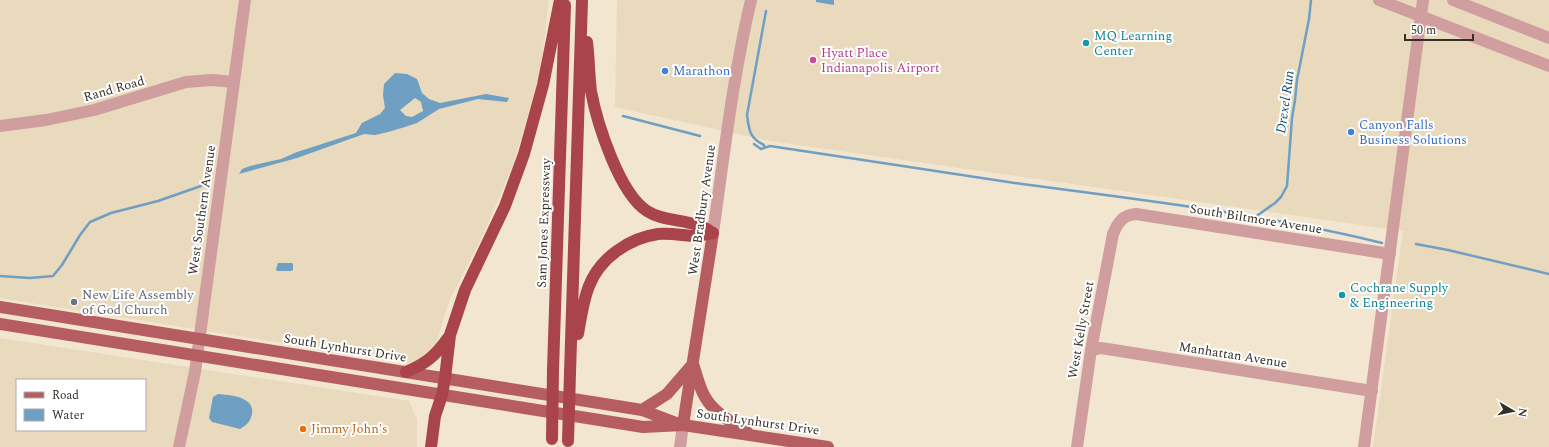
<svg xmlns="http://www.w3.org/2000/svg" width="1549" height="447" viewBox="0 0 1549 447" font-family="Spectral,serif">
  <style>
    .built { fill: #e9d9bd; fill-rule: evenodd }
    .water { fill: #6f9fc3; fill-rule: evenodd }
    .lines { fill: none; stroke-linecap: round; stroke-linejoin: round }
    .stream { stroke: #6f9fc3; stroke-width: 2.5 }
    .minor { stroke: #d09e9e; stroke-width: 12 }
    .major { stroke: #b55d61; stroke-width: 12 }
    .highway { stroke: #aa444b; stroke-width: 12 }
    .highway-bridge { stroke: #aa444b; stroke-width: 12 }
    .culture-dot { fill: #0f9aa8; stroke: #fff; stroke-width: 1.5 }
    .hotel-dot { fill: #d1479c; stroke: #fff; stroke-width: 1.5 }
    .shop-dot { fill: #3f7fe0; stroke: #fff; stroke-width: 1.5 }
    .worship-dot { fill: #6b7280; stroke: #fff; stroke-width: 1.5 }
    .food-dot { fill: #e8710a; stroke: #fff; stroke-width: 1.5 }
    .labels { text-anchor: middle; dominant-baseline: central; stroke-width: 4; stroke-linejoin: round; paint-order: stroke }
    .culture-label { font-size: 13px; fill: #0d838f; stroke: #fff; text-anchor: start }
    .hotel-label { font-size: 13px; fill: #b23c85; stroke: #fff; text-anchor: start }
    .shop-label { font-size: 13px; fill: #366cbe; stroke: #fff; text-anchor: start }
    .street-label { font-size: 13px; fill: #342f27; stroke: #fff }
    .worship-label { font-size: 13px; fill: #5b616d; stroke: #fff; text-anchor: start }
    .food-label { font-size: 13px; fill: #c56008; stroke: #fff; text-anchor: start }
    .water-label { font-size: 14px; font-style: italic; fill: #114c6f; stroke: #fff }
  </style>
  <rect width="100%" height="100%" fill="#f2e6d0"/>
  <path class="built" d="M 0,0 L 549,0 L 540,74 L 513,165 L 483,235 L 450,299 L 436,343 L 426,356 L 408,363 L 0,298 Z
    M 617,0 L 1549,0 L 1549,447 L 1373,447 L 1403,231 L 770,141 L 615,107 Z
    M 0,338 L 409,401 L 417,419 L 417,447 L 0,447 ZM 17,380 L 145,380 L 145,430 L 17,430 Z"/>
  <path class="water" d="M 816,0 L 834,0 L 834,5 L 816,2 Z
    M 395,73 L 407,74 L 417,79 L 422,93 L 429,99 L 440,103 L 486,94 L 509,98 L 507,102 L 478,99 L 439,109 L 417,123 L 405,127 L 388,132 L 375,135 L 364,134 L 297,158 L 239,174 L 242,169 L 250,166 L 281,159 L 297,152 L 356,133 L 362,123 L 380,114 L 385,108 L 383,95 L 384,84 ZM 415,98 L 421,102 L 423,111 L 412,117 L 406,116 L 400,110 Z
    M 278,263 L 292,263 L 293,264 L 293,270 L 291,271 L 277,271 L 276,269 Z
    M 218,394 C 231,395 255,397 252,414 C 250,422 247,425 240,429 L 212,422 L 209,418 L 213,397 Z"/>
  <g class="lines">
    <path class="stream" d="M 623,116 L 700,136
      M 754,144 L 761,149 L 770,146 C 854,158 938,172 1022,184 C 1143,200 1264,214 1382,243
      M 764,148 L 764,145 C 749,138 749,129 747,115 L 766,11
      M 1255,217 L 1275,203 L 1281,197 L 1287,186 L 1292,118 L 1295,100 L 1297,80 L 1309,19 L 1311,0
      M 1416,244 L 1448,250 L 1549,274
      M 0,276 L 30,278 L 53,276 L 62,265 L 80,235 L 90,222 L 111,213 L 158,201 L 201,186"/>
    <path class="minor" d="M 1379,0 L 1549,66
      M 1453,0 L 1549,38
      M 0,126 L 46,120 L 94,110 L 186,82 L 212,80 L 234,82
      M 713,233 C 724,155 733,76 751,0
      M 1091,350 L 1101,348 L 1372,391
      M 179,447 L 195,372 L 245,0
      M 680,447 L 683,425
      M 1077,447 L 1091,350 L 1113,234 C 1118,222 1123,215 1136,214 L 1390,254
      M 1364,447 L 1423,0"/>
    <path class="major" d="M 0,307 L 642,410 L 679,424
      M 0,324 L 643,427 L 683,425 L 828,447
      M 642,410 L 667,394 L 693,364 C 697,375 699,387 705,397 C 714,413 733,423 748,433
      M 683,425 L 713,233"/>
    <path class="highway" d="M 587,42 C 589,58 589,75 591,91 C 597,123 619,193 647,211 C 662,221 681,219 697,225 C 703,226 708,230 713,233
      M 578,334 C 581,317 583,301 589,286 C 600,258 629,238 658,234 C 670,233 680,235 692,236 C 699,236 707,234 713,233
      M 553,370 L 565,5
      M 406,372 C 427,363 435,356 448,338
      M 570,373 L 582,0
      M 431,447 L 435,416 L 442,395 L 445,378 L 450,335 L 465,290 L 505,206 L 524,154 L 543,85 L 560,0"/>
    <path class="highway-bridge" d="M 552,439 L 553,370
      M 568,441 L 570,373"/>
  </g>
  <g class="culture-dot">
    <circle cx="1086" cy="43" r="4"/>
    <circle cx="1342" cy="295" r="4"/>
  </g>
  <circle class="hotel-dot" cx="813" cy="60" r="4"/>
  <g class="shop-dot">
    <circle cx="665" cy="71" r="4"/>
    <circle cx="1351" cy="132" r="4"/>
  </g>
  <circle class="worship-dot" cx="74" cy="302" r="4"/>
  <circle class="food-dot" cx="303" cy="429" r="4"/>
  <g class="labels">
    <g class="culture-label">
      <text x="1094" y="36">MQ Learning<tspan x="1094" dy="15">Center</tspan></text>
      <text x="1350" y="288">Cochrane Supply<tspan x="1350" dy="15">&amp; Engineering</tspan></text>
    </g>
    <g class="hotel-label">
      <text x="821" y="53">Hyatt Place<tspan x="821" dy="15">Indianapolis Airport</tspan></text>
    </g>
    <g class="shop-label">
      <text x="673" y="71">Marathon</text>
      <text x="1359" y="125">Canyon Falls<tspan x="1359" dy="15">Business Solutions</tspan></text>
    </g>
    <g class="street-label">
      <text transform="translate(114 89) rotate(-16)">Rand Road</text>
      <text transform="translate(202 210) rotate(-82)">West Southern Avenue</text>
      <text transform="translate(702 210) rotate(-82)">West Bradbury Avenue</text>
      <text transform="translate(1256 219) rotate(9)">South Biltmore Avenue</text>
      <text transform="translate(544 223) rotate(-88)">Sam Jones Expressway</text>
      <text transform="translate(1081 330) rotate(-80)">West Kelly Street</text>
      <text transform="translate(345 348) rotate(9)">South Lynhurst Drive</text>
      <text transform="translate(1233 355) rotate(9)">Manhattan Avenue</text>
      <text transform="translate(758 422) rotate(8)">South Lynhurst Drive</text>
    </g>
    <g class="worship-label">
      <text x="82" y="295">New Life Assembly<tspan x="82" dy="15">of God Church</tspan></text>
    </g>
    <g class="food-label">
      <text x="311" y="429">Jimmy John's</text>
    </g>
    <g class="water-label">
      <text transform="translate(1285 102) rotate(-82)">Drexel Run</text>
    </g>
  </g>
  <rect x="16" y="379" width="130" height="52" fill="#ffffff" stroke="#aeaca9"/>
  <rect x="24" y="392" width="20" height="6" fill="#b55d61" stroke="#aeaca9"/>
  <text x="52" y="399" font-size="12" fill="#342f27">Road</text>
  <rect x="24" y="409" width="20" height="12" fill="#6f9fc3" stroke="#aeaca9"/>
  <text x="52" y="419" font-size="12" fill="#342f27">Water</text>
  <g transform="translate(1513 411) rotate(99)" stroke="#ffffff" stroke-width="3" paint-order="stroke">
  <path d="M0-3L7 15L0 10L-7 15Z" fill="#342f27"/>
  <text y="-6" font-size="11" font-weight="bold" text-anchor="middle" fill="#342f27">N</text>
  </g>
  <path d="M1405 34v6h68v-6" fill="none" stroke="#342f27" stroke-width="2"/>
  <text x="1411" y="34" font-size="12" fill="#342f27" stroke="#ffffff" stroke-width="3" paint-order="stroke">50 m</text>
</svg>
